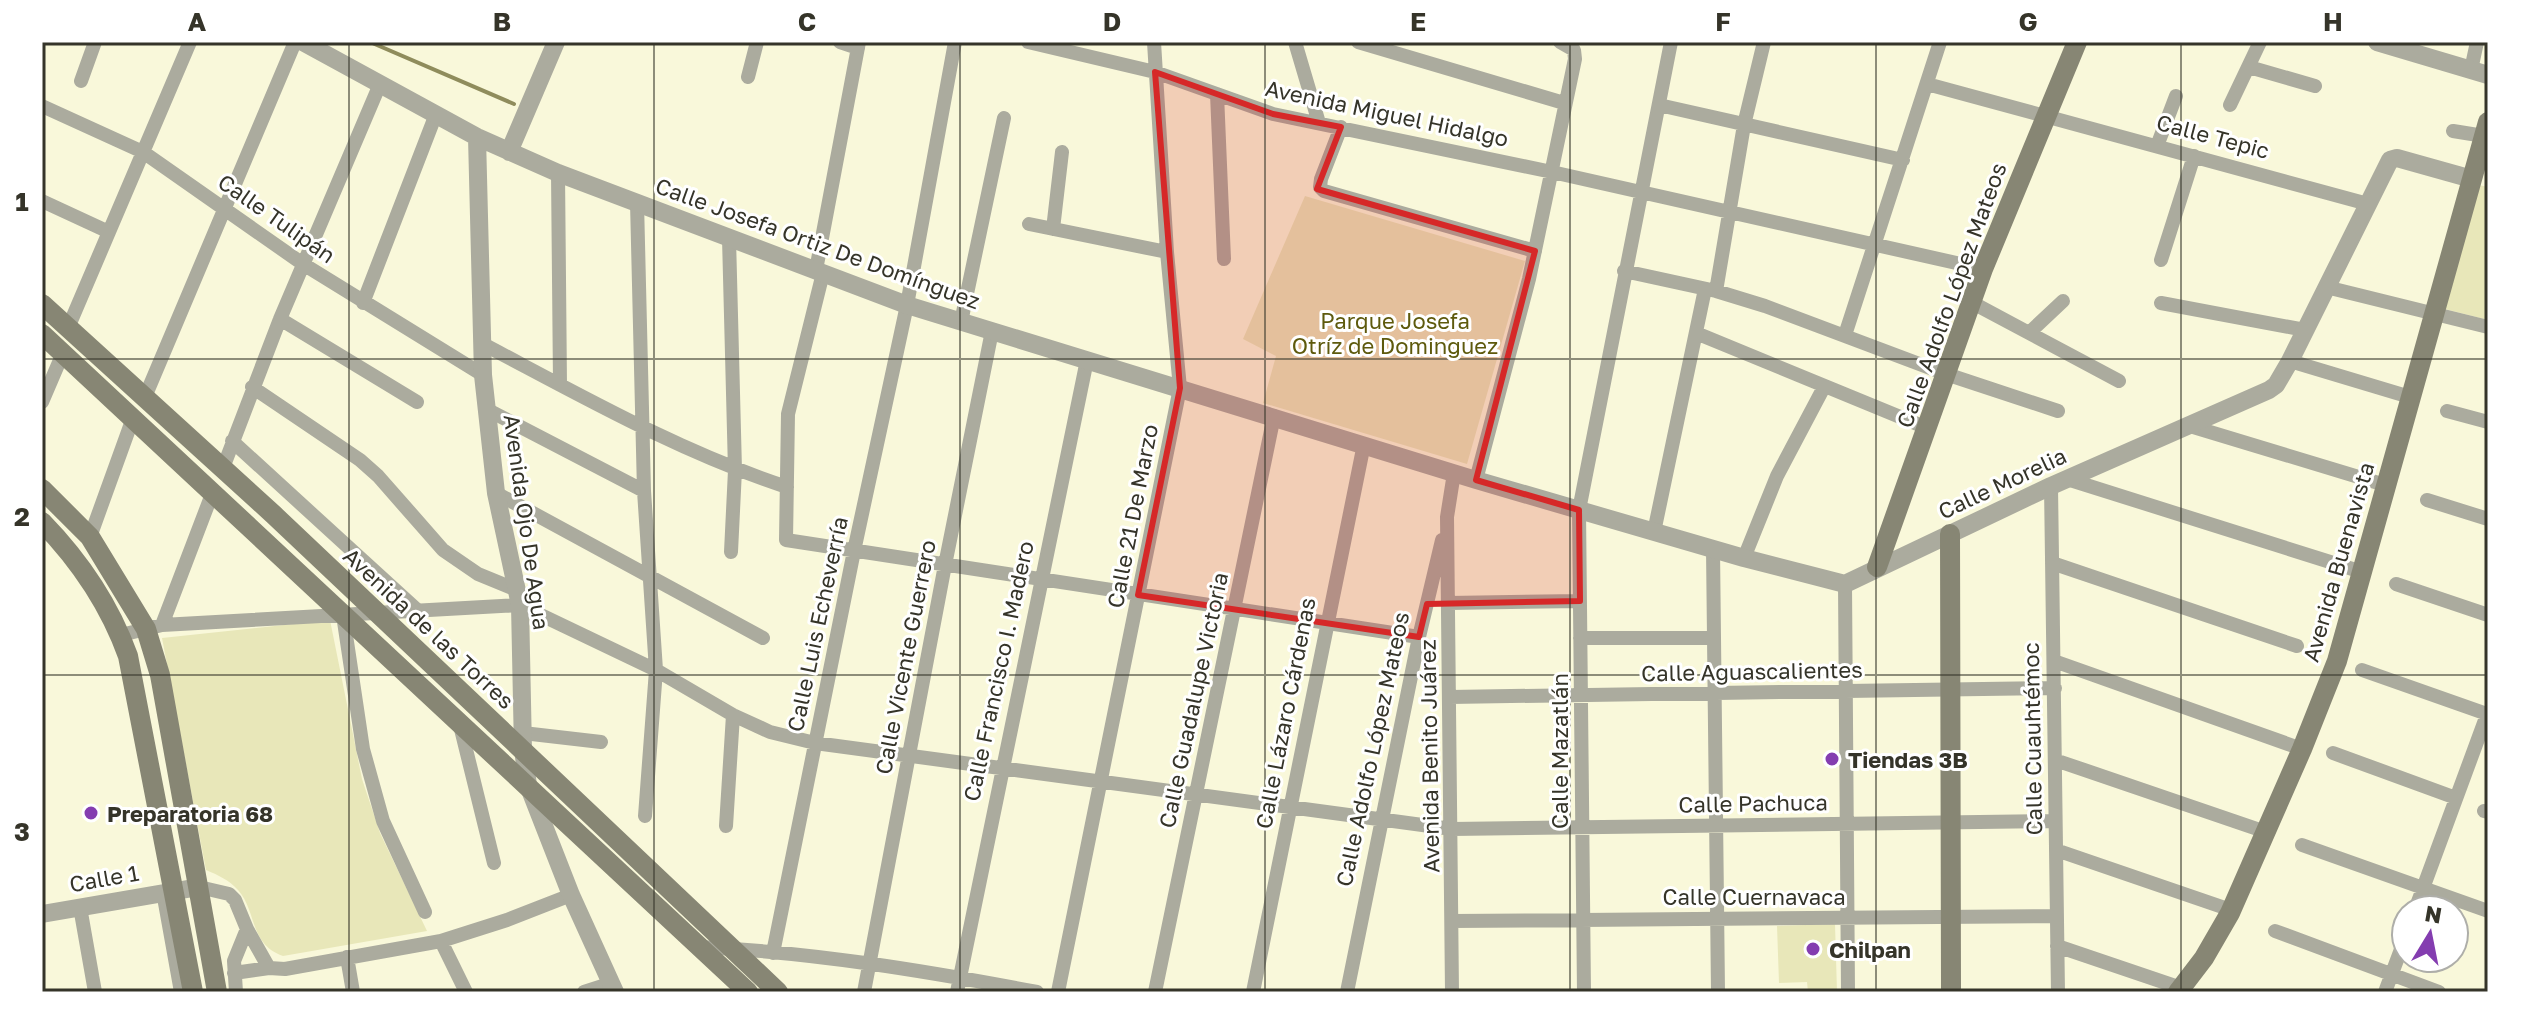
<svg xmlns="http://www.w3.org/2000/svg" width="2530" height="1034" viewBox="0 0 2530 1034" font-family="'Golos Text',sans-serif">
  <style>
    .green { fill: #e8e7b9 }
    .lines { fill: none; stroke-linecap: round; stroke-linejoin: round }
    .stream { stroke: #8f8c5c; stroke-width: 4 }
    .minor { stroke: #abab9e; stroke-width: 14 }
    .tertiary { stroke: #abab9e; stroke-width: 18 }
    .secondary { stroke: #878674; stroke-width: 20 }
    .marked { fill: #d62828; fill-opacity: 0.2; stroke: #d62828; stroke-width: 6; stroke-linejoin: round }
    .grid { fill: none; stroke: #353429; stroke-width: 2; stroke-opacity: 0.55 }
    .poi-dot { fill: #843db0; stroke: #fff; stroke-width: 3 }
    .labels { text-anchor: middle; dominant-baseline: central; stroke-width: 6; stroke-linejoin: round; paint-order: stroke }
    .street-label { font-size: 22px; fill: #353429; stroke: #fff }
    .park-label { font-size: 22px; fill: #5e5a0d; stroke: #fff }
    .poi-label { font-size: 22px; font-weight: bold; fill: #353429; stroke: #fff; text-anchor: start }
    .neatline { fill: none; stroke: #353429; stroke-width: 3 }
    .grid-label { font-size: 26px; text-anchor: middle; font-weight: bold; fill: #353429 }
  </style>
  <rect width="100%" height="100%" fill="#f9f8da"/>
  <path class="green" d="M 2474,184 L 2488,187 L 2488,320 L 2441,308 Z
    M 1305,196 L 1525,261 L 1467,464 L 1263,403 L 1276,356 L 1243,339 Z
    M 330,620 L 362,779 L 380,833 L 427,931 L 283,956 C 249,944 257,911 238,890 C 229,880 218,875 206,870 L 162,638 Z
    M 1835,924 L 1837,992 L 1808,992 L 1807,982 L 1779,983 L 1777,926 Z"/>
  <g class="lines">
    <path class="stream" d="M 370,42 L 514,104"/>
    <path class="minor" d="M 840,42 L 858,48
      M 1028,42 L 1155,72 L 1273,114 L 1552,172 L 1983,269
      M 1295,42 L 1319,123
      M 1358,42 L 1564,103
      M 2249,67 L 2315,86
      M 2471,70 L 2477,42
      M 748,77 L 757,42
      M 81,81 L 95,42
      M 1927,84 L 2368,204
      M 1217,94 L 1224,259
      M 1659,105 L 1903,160
      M 2230,105 L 2260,42
      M 42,106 L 143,152 L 303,264 L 483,375
      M 1341,127 L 1321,179 L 1320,187 L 1324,191 L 1535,251
      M 2453,131 L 2484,136
      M 2157,146 L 2176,96
      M 558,173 L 560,384
      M 42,201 L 109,232
      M 637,202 L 644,491 L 656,670 L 645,816
      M 1029,224 L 1167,252
      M 1053,229 L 1062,152
      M 729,238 L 735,470 L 731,552
      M 2161,260 L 2194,156
      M 816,270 L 859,42
      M 1624,271 L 1716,291 L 1765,306 L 1946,374 L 2058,411
      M 823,273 L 788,414 L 786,540 L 1419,637
      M 2326,287 L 2488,327
      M 1716,291 L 1744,125 L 1764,42
      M 1971,302 L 2119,381
      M 363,303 L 436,114
      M 2161,303 L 2305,330
      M 280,319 L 417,402
      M 961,322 L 1004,118
      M 68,328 L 190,42
      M 1696,333 L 1927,428
      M 2029,333 L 2063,301
      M 1845,335 L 1940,42
      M 481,343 C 580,395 680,452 787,487
      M 2290,361 L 2410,397
      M 252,387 L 360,460 L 378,476 L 443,550 L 478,574 L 517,590
      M 145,397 L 295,42
      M 42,402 L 63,353
      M 486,409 L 644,491
      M 2447,411 L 2488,422
      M 2190,426 L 2385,485
      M 232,441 L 416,609
      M 223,468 L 280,319 L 380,84
      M 2067,479 L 2362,572
      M 1476,480 L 1529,279 L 1575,59 L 1574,50 L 1560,42
      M 2051,486 L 2058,992
      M 496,493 L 763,638
      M 2427,500 L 2488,519
      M 1654,532 L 1705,289
      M 90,537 L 133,418
      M 1713,549 L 1718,992
      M 1744,558 L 1777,476 L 1824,387
      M 2052,563 L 2297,646
      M 1845,584 L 1848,992
      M 2396,584 L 2488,615
      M 1448,603 L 1580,601
      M 343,615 L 363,749 L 383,821 L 425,912
      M 162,625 L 212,494
      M 121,635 L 162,625 L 520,605 L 656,670 L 733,715 L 770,732 L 815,743 L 1452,829 L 2055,821
      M 1580,638 L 1714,638
      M 2054,661 L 2302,749
      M 2362,670 L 2487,714
      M 1450,697 L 2055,688
      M 459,721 L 494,863
      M 523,733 L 601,742
      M 2333,753 L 2456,798
      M 2055,760 L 2266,832
      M 2484,811 L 2488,812
      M 726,826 L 733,715
      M 2302,845 L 2488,911
      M 2056,850 L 2231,910
      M 199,887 L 229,894 L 235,900 L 247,929 L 269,968
      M 163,892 L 181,992
      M 80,907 L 95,992
      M 2415,910 L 2488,712
      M 1452,921 L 2057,916
      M 2275,931 L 2439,992
      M 441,941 L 466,992
      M 2057,946 L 2181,988
      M 699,947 C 812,952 926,971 1037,992
      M 773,953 L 854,551 L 907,305 L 955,42
      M 347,957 L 353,992
      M 234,973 L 269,968 L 285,969 L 441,941 L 507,920 L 571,895
      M 236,992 L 234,961 L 247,929
      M 584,992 L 612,983
      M 864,992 L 945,565 L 992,331
      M 957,992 L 1087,360
      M 1058,992 L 1180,388 L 1167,252 L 1154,42
      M 1155,992 L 1274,416
      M 1253,992 L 1364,444
      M 1347,992 L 1419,637 L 1442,540
      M 1452,992 L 1447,517 L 1454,473
      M 1584,992 L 1579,510 L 1671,42
      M 2385,992 L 2406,936"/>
    <path class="tertiary" d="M 303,42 L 477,137 L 558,173 L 907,305 L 1476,480 L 1744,558 L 1845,584 L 2051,486 L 2269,390 L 2276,385 L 2290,361 L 2390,160 L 2397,158 L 2472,179
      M 2377,42 L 2488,75
      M 477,137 L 483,375 L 496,493 L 520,605 L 523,750 L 528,785 L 571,895 L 615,992
      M 509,152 L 556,42
      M 42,914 L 199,887"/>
    <path class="secondary" d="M 42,304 L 274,515 L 778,992
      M 42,334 L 748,992
      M 42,489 L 90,537 L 146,629 L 160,675 L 217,992
      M 42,522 C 79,560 110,606 128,656 L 193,992
      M 1950,534 L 1951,992
      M 1877,567 L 1983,269 L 2077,42
      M 2178,992 L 2204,958 L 2230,913 L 2302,749 L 2337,661 L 2488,122"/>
  </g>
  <path class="marked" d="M 1155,72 L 1273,114 L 1341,127 L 1317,189 L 1535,251 L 1476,480 L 1579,510 L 1580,601 L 1427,604 L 1419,637 L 1138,595 L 1180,388 Z"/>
  <path class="grid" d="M 349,42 L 349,992M 654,42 L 654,992M 960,42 L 960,992M 1265,42 L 1265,992M 1570,42 L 1570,992M 1876,42 L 1876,992M 2181,42 L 2181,992M 42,359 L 2488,359M 42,675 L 2488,675"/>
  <g class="poi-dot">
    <circle cx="1832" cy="759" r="8"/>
    <circle cx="91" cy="813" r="8"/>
    <circle cx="1813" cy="949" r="8"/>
  </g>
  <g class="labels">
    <g class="street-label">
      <text transform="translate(1387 113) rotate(12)">Avenida Miguel Hidalgo</text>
      <text transform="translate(2213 136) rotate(15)">Calle Tepic</text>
      <text transform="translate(277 218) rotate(35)">Calle Tulipán</text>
      <text transform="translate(818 243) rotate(20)">Calle Josefa Ortiz De Domínguez</text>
      <text transform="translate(1951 295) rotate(-70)">Calle Adolfo López Mateos</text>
      <text transform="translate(2002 483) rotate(-25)">Calle Morelia</text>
      <text transform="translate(1132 516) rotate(-79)">Calle 21 De Marzo</text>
      <text transform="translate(527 522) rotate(82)">Avenida Ojo De Agua</text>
      <text transform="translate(2338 562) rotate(-74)">Avenida Buenavista</text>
      <text transform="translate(817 624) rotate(-78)">Calle Luis Echeverría</text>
      <text transform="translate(429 628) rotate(43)">Avenida de las Torres</text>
      <text transform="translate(905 657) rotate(-79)">Calle Vicente Guerrero</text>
      <text transform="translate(998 671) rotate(-78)">Calle Francisco I. Madero</text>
      <text transform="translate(1752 671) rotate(-1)">Calle Aguascalientes</text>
      <text transform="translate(1193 700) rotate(-78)">Calle Guadalupe Victoria</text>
      <text transform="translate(1285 713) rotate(-79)">Calle Lázaro Cárdenas</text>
      <text transform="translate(2032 739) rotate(-91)">Calle Cuauhtémoc</text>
      <text transform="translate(1372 749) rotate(-78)">Calle Adolfo López Mateos</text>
      <text transform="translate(1559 751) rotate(-90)">Calle Mazatlán</text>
      <text transform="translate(1429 756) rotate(-91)">Avenida Benito Juárez</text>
      <text transform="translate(1753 803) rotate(-1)">Calle Pachuca</text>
      <text transform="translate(104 878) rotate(-10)">Calle 1</text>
      <text x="1754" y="896">Calle Cuernavaca</text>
    </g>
    <g class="park-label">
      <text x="1395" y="320">Parque Josefa<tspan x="1395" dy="25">Otríz de Dominguez</tspan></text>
    </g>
    <g class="poi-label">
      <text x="1848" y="759">Tiendas 3B</text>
      <text x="107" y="813">Preparatoria 68</text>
      <text x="1829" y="949">Chilpan</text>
    </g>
  </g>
  <rect width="2530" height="1034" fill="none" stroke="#ffffff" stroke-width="88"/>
  <g transform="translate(2430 934) rotate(10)"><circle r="38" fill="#ffffff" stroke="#aeaea9" stroke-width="2"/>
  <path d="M0-6L14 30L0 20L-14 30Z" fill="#843db0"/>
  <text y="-12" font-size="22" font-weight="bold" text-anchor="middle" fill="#353429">N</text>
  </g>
  <rect x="44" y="44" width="2442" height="946" class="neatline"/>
  <g class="grid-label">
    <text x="197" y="31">A</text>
    <text x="502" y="31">B</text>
    <text x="807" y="31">C</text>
    <text x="1112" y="31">D</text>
    <text x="1418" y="31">E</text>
    <text x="1723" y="31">F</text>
    <text x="2028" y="31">G</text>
    <text x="2333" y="31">H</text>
    <text x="22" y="211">1</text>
    <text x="22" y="526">2</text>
    <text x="22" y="841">3</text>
  </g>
</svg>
